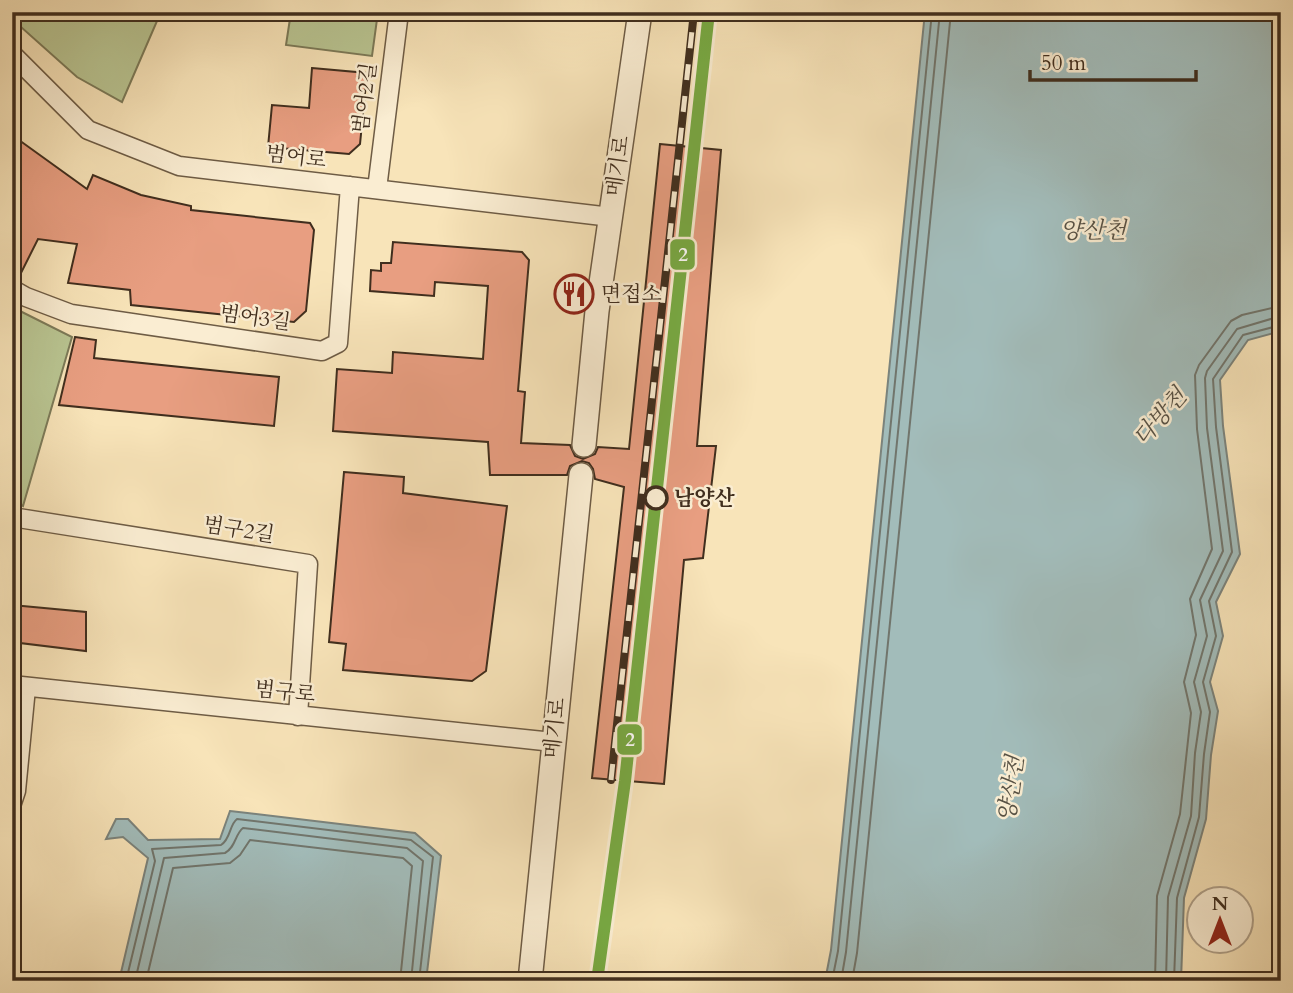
<svg xmlns="http://www.w3.org/2000/svg" width="1293" height="993" viewBox="0 0 1293 993" font-family="Cardo,'Noto Serif KR',serif">
  <style>
    .green { fill: #b9c592; stroke: #7c7a58; stroke-width: 2 }
    .water { fill: #a2bcba; stroke: #7b837c; stroke-width: 2 }
    .lines { fill: none; stroke-linecap: round; stroke-linejoin: round }
    .shore { stroke: #71756c; stroke-width: 2 }
    .building { fill: #e89e81; stroke: #402e1e; stroke-width: 2 }
    .minor-casing { stroke: #6e5c45; stroke-width: 21 }
    .tertiary-casing { stroke: #6e5c45; stroke-width: 26 }
    .minor { stroke: #faedd2; stroke-width: 18 }
    .tertiary { stroke: #faedd2; stroke-width: 23 }
    .rail-casing { stroke: #402e1e; stroke-width: 8 }
    .rail { stroke: #faedd2; stroke-width: 5; stroke-dasharray: 16; stroke-linecap: butt }
    .metro-1-casing { stroke: #faedd2; stroke-width: 18 }
    .metro-1 { stroke: #77a942; stroke-width: 12 }
    .stop-dot { fill: #faedd2; stroke: #402e1e; stroke-width: 3.5 }
    .labels { text-anchor: middle; dominant-baseline: central; stroke-width: 5; stroke-linejoin: round; paint-order: stroke }
    .street-label { font-size: 21px; fill: #402e1e; stroke: #faedd2 }
    .poi-label { font-size: 21px; fill: #402e1e; stroke: #faedd2; text-anchor: start }
    .stop-label { font-size: 21px; font-weight: bold; fill: #402e1e; stroke: #faedd2; text-anchor: start }
    .water-label { font-size: 23px; font-style: italic; fill: #585245; stroke: #faedd2 }
    .line-badge { stroke: #faedd2; stroke-width: 2.5 }
    .badge-label { font-size: 19px; text-anchor: middle; font-weight: bold; fill: #fff }
  </style>
  <rect width="100%" height="100%" fill="#f8e4b9"/>
  <filter id="stains"><feTurbulence type="fractalNoise" baseFrequency=".00286" numOctaves="4"/><feColorMatrix values="0 0 0 0 .2 0 0 0 0 .09 0 0 0 0 .02 0 0 0 .5 -.17"/></filter>
  <radialGradient id="worn" r=".72"><stop offset=".6" stop-color="#630" stop-opacity="0"/><stop offset="1" stop-color="#630" stop-opacity=".3"/></radialGradient>
  <path class="green" d="M 18,12 L 146,12 L 157,21 L 122,102 L 77,77 L 12,19 Z
    M 291,12 L 378,12 L 372,56 L 286,45 Z
    M 12,307 L 72,337 L 23,506 L 12,500 Z"/>
  <path class="water" d="M 925,12 L 1280,12 L 1281,331 L 1248,340 L 1220,380 L 1223,426 L 1240,554 L 1216,602 L 1223,636 L 1210,682 L 1218,711 L 1211,755 L 1206,819 L 1184,898 L 1181,981 L 825,981 L 831,950 Z
    M 230,811 L 415,833 L 441,856 L 426,981 L 119,981 L 148,858 L 123,837 L 106,839 L 116,819 L 128,819 L 148,840 L 220,839 Z"/>
  <g class="lines">
    <path class="shore" d="M 126,981 L 155,861 L 152,849 L 221,845 C 231,839 229,825 237,819 L 411,840 L 433,857 L 419,981
      M 135,981 L 164,858 L 225,853 C 236,847 235,834 243,828 L 407,848 L 423,861 L 411,981
      M 146,981 L 173,868 L 230,863 L 240,855 L 250,840 L 403,858 L 412,866 L 400,981
      M 832,981 L 838,951 L 932,12
      M 841,981 L 846,952 L 940,12
      M 852,981 L 857,953 L 951,12
      M 1155,981 L 1157,896 L 1180,814 L 1191,713 L 1184,682 L 1196,635 L 1190,599 L 1212,549 L 1197,429 L 1195,375 L 1199,365 L 1231,321 L 1242,315 L 1281,306
      M 1166,981 L 1168,897 L 1191,816 L 1195,753 L 1201,712 L 1194,682 L 1207,636 L 1200,600 L 1223,551 L 1207,428 L 1205,378 L 1207,371 L 1237,329 L 1281,316
      M 1174,981 L 1177,898 L 1199,817 L 1204,754 L 1210,712 L 1203,682 L 1216,636 L 1209,601 L 1232,552 L 1216,427 L 1213,379 L 1243,335 L 1281,325"/>
  </g>
  <path class="building" d="M 312,68 L 367,73 L 360,144 L 349,154 L 268,147 L 272,105 L 309,108 Z
    M 12,135 L 87,189 L 93,175 L 141,195 L 191,206 L 191,210 L 310,223 L 314,230 L 306,311 L 294,322 L 131,305 L 130,290 L 68,283 L 77,244 L 38,239 L 18,279 L 12,278 Z
    M 660,144 L 721,150 L 697,446 L 716,446 L 703,558 L 684,560 L 664,784 L 592,778 L 624,487 L 595,479 L 593,469 L 589,463 L 582,461 L 570,466 L 567,475 L 490,475 L 488,442 L 333,431 L 337,369 L 392,373 L 393,352 L 483,359 L 488,286 L 435,282 L 434,296 L 370,291 L 371,270 L 381,271 L 381,263 L 391,263 L 393,242 L 522,252 L 529,260 L 518,391 L 525,392 L 521,443 L 570,445 L 575,456 L 583,459 L 595,454 L 598,447 L 629,449 Z
    M 75,337 L 96,340 L 94,358 L 279,377 L 274,426 L 59,405 Z
    M 344,472 L 404,477 L 403,493 L 507,506 L 486,671 L 472,681 L 343,670 L 346,644 L 329,642 Z
    M 12,605 L 86,612 L 86,651 L 12,642 Z"/>
  <g class="lines">
    <g class="minor-casing">
      <path id="minor" d="M 12,54 L 88,130 L 179,166 L 611,217
        M 377,189 L 399,12
        M 12,289 L 26,297 L 71,314 L 322,351 L 338,343 L 350,186
        M 12,517 L 308,564 L 298,716
        M 12,685 L 553,742
        M 12,803 L 16,791 L 26,688"/>
    </g>
    <g class="tertiary-casing">
      <path id="tertiary" d="M 584,445 L 597,311 L 640,12
        M 530,981 L 581,475"/>
    </g>
    <use href="#minor" class="minor"/>
    <use href="#tertiary" class="tertiary"/>
    <g class="rail-casing">
      <path id="rail" d="M 611,780 L 694,12"/>
    </g>
    <use href="#rail" class="rail"/>
    <g class="metro-1-casing">
      <path id="metro-1" d="M 597,981 L 625,781 L 709,12"/>
    </g>
    <use href="#metro-1" class="metro-1"/>
  </g>
  <defs>
    <g id="restaurant-ring" transform="scale(2.0125)"><circle r="9.5" fill="#faedd2" stroke="#8f2418" stroke-width="1.5"/><path d="M-5-6h1v4h1v-4h1v4h1v-4h1v5L-1.5 .5V6h-2V.5L-5-1ZM5-6V6H3V1.5H1.5Q1.5-4 5-6Z" fill="#8f2418"/></g>
  </defs>
  <g fill-rule="evenodd">
    <use href="#restaurant-ring" x="574" y="294"/>
  </g>
  <circle class="stop-dot" cx="656" cy="498" r="11"/>
  <g class="labels">
    <g class="street-label">
      <text transform="translate(365 98) rotate(-83)">범어2길</text>
      <text transform="translate(296 157) rotate(7)">범어로</text>
      <text transform="translate(618 166) rotate(-82)">메기로</text>
      <text transform="translate(255 318) rotate(8)">범어3길</text>
      <text transform="translate(239 530) rotate(9)">범구2길</text>
      <text transform="translate(285 692) rotate(6)">범구로</text>
      <text transform="translate(555 728) rotate(-84)">메기로</text>
    </g>
    <g class="poi-label">
      <text x="601" y="294">면접소</text>
    </g>
    <g class="stop-label">
      <text x="674" y="498">남양산</text>
    </g>
    <g class="water-label">
      <text x="1093" y="230">양산천</text>
      <text transform="translate(1160 417) rotate(-49)">다방천</text>
      <text transform="translate(1011 789) rotate(-82)">양산천</text>
    </g>
  </g>
  <g class="line-badge">
    <rect x="669" y="238" width="27" height="33" rx="7" fill="#77a942"/>
    <rect x="616" y="723" width="27" height="33" rx="7" fill="#77a942"/>
  </g>
  <g class="badge-label">
    <text x="683" y="261">2</text>
    <text x="630" y="746">2</text>
  </g>
  <rect width="1293" height="993" fill="none" stroke="#f8e4b9" stroke-width="42"/>
  <rect x="14" y="14" width="1265" height="965" fill="none" stroke="#402e1e" stroke-width="3.5"/>
  <rect x="21" y="21" width="1251" height="951" fill="none" stroke="#402e1e" stroke-width="2"/>
  <g transform="translate(1220 920)"><circle r="33" fill="#faedd2" stroke="#b0a18a" stroke-width="2"/>
  <path d="M0-5L12 26L0 18L-12 26Z" fill="#8f2418"/>
  <text y="-10" font-size="19" font-weight="bold" text-anchor="middle" fill="#402e1e">N</text>
  </g>
  <path d="M1030 70v10h166v-10" fill="none" stroke="#402e1e" stroke-width="3.5"/>
  <text x="1041" y="70" font-size="21" fill="#402e1e" stroke="#faedd2" stroke-width="5" paint-order="stroke">50 m</text>
  <rect width="100%" height="100%" filter="url(#stains)"/>
  <rect width="100%" height="100%" fill="url(#worn)"/>
</svg>
